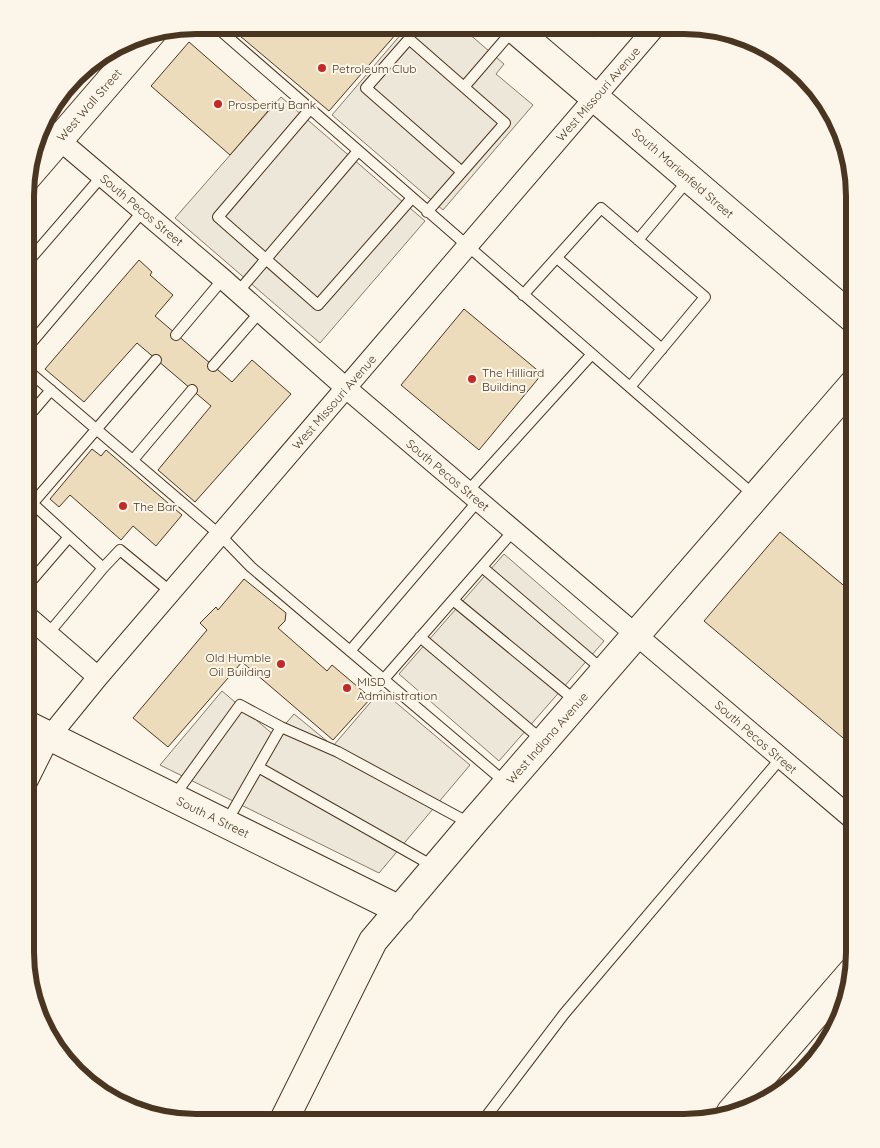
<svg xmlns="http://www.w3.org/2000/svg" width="880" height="1148" viewBox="0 0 880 1148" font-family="Quicksand,sans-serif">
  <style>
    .parking { fill: #ede7d9; stroke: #887966 }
    .building { fill: #ecdcbc; stroke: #4a3520 }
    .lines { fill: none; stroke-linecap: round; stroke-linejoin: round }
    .lane-casing { stroke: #4a3520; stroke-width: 12 }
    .street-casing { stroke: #4a3520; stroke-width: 22 }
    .secondary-casing { stroke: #4a3520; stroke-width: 30 }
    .lane { stroke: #fbf6e9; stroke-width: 10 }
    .street { stroke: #fbf6e9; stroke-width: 20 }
    .secondary { stroke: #fbf6e9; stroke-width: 28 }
    .poi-dot { fill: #c62828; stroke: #fbf6e9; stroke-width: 2 }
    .labels { text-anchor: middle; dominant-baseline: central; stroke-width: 4; stroke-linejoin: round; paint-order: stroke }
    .poi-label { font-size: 12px; fill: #4a3520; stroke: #fbf6e9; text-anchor: start }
    .street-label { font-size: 12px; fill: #4a3520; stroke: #fbf6e9 }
    .rim { fill: none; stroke: #4a3520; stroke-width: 6 }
  </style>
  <rect width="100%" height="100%" fill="#fbf6e9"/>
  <path class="parking" d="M 408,26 L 460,26 L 504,64 L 496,74 L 533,105 L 443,210 L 332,115 Z
    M 281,97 L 425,221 L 320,343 L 175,218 Z
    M 504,554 L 604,641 L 499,761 L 399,674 Z
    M 381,690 L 470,765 L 379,873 L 160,765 L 222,691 L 275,736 L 294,714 L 333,746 Z"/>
  <path class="building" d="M 227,25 L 403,26 L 329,111 Z
    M 581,26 L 603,26 L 594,37 Z
    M 189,42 L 268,111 L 230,155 L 151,86 Z
    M 139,260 L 152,272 L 150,275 L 173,295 L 155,316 L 232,382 L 252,360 L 291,394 L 195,502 L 158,470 L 211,406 L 137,343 L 84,402 L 45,369 Z
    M 464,309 L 542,374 L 479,450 L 401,385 Z
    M 92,449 L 101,456 L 106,450 L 182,515 L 156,546 L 133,526 L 121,540 L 70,495 L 59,507 L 50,499 Z
    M 780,532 L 855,595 L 855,748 L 704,621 Z
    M 244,579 L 286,613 L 285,621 L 278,628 L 327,671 L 332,665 L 371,698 L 333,740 L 242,662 L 168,747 L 133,718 L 207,630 L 200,623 L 216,607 L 218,610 Z"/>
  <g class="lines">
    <g class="lane-casing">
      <path id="lane" d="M 214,25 L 755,496
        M 464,87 L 514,29
        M 310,109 L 218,217 L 318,305 L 412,198
        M 427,212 L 505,123 L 409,39 L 366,88 L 462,172
        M 638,240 L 689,179
        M 557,258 L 662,349
        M 26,264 L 102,176
        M 238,292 L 358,151
        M 523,295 L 601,208 L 705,297 L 630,387
        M 176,335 L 223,279
        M 26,349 L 143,211
        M 213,366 L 260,312
        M 26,369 L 220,535 L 251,567 L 506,783
        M 26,419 L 51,390
        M 133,460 L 192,390
        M 468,491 L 592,354
        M 33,504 L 103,568 L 120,550 L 171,592
        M 26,511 L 156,360
        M 482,567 L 603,670
        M 26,587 L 69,537
        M 453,600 L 577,702
        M 48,634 L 103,568
        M 420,637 L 542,740
        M 350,651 L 478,501
        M 384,679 L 514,530
        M 258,767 L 433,866
        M 174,796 L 240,705 L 281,727
        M 226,823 L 281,727 L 338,752 L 471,824
        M 482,1122 L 564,1014 L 781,758"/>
    </g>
    <g class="street-casing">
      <path id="street" d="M 43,126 L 223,279 L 346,388 L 855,821
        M 26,615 L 98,677
        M 25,786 L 50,736 L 98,677 L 656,26"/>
    </g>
    <g class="secondary-casing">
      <path id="secondary" d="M 511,26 L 855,320
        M 26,178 L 152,32
        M 25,724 L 400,910
        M 731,1112 L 852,972
        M 283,1122 L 373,941 L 472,824 L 855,382"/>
    </g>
    <use href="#lane" class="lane"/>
    <use href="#street" class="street"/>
    <use href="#secondary" class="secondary"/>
  </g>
  <g class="poi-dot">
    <circle cx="322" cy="68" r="5"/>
    <circle cx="218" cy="104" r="5"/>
    <circle cx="472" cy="379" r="5"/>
    <circle cx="123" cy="506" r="5"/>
    <circle cx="281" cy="664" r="5"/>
    <circle cx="347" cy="688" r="5"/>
  </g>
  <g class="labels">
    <g class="poi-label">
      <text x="332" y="68">Petroleum Club</text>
      <text x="228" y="104">Prosperity Bank</text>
      <text x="482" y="372">The Hilliard<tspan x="482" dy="14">Building</tspan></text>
      <text x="133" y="506">The Bar</text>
      <text x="271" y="657" text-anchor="end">Old Humble<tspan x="271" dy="14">Oil Building</tspan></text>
      <text x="357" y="681">MISD<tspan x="357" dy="14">Administration</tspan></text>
    </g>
    <g class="street-label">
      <text transform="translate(598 94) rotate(-49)">West Missouri Avenue</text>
      <text transform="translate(89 105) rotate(-49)">West Wall Street</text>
      <text transform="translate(683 173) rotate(41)">South Marienfeld Street</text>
      <text transform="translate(142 210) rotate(40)">South Pecos Street</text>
      <text transform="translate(334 402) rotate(-49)">West Missouri Avenue</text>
      <text transform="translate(448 475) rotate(40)">South Pecos Street</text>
      <text transform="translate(756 737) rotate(41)">South Pecos Street</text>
      <text transform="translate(547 738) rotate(-49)">West Indiana Avenue</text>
      <text transform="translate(213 817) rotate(26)">South A Street</text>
    </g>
  </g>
  <path d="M0 0H880V1148H0ZM196 34H684A162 162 0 0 1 846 196V952A162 162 0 0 1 684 1114H196A162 162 0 0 1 34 952V196A162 162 0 0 1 196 34Z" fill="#fbf6e9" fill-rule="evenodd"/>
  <path class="rim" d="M196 34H684A162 162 0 0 1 846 196V952A162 162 0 0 1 684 1114H196A162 162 0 0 1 34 952V196A162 162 0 0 1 196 34Z"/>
</svg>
